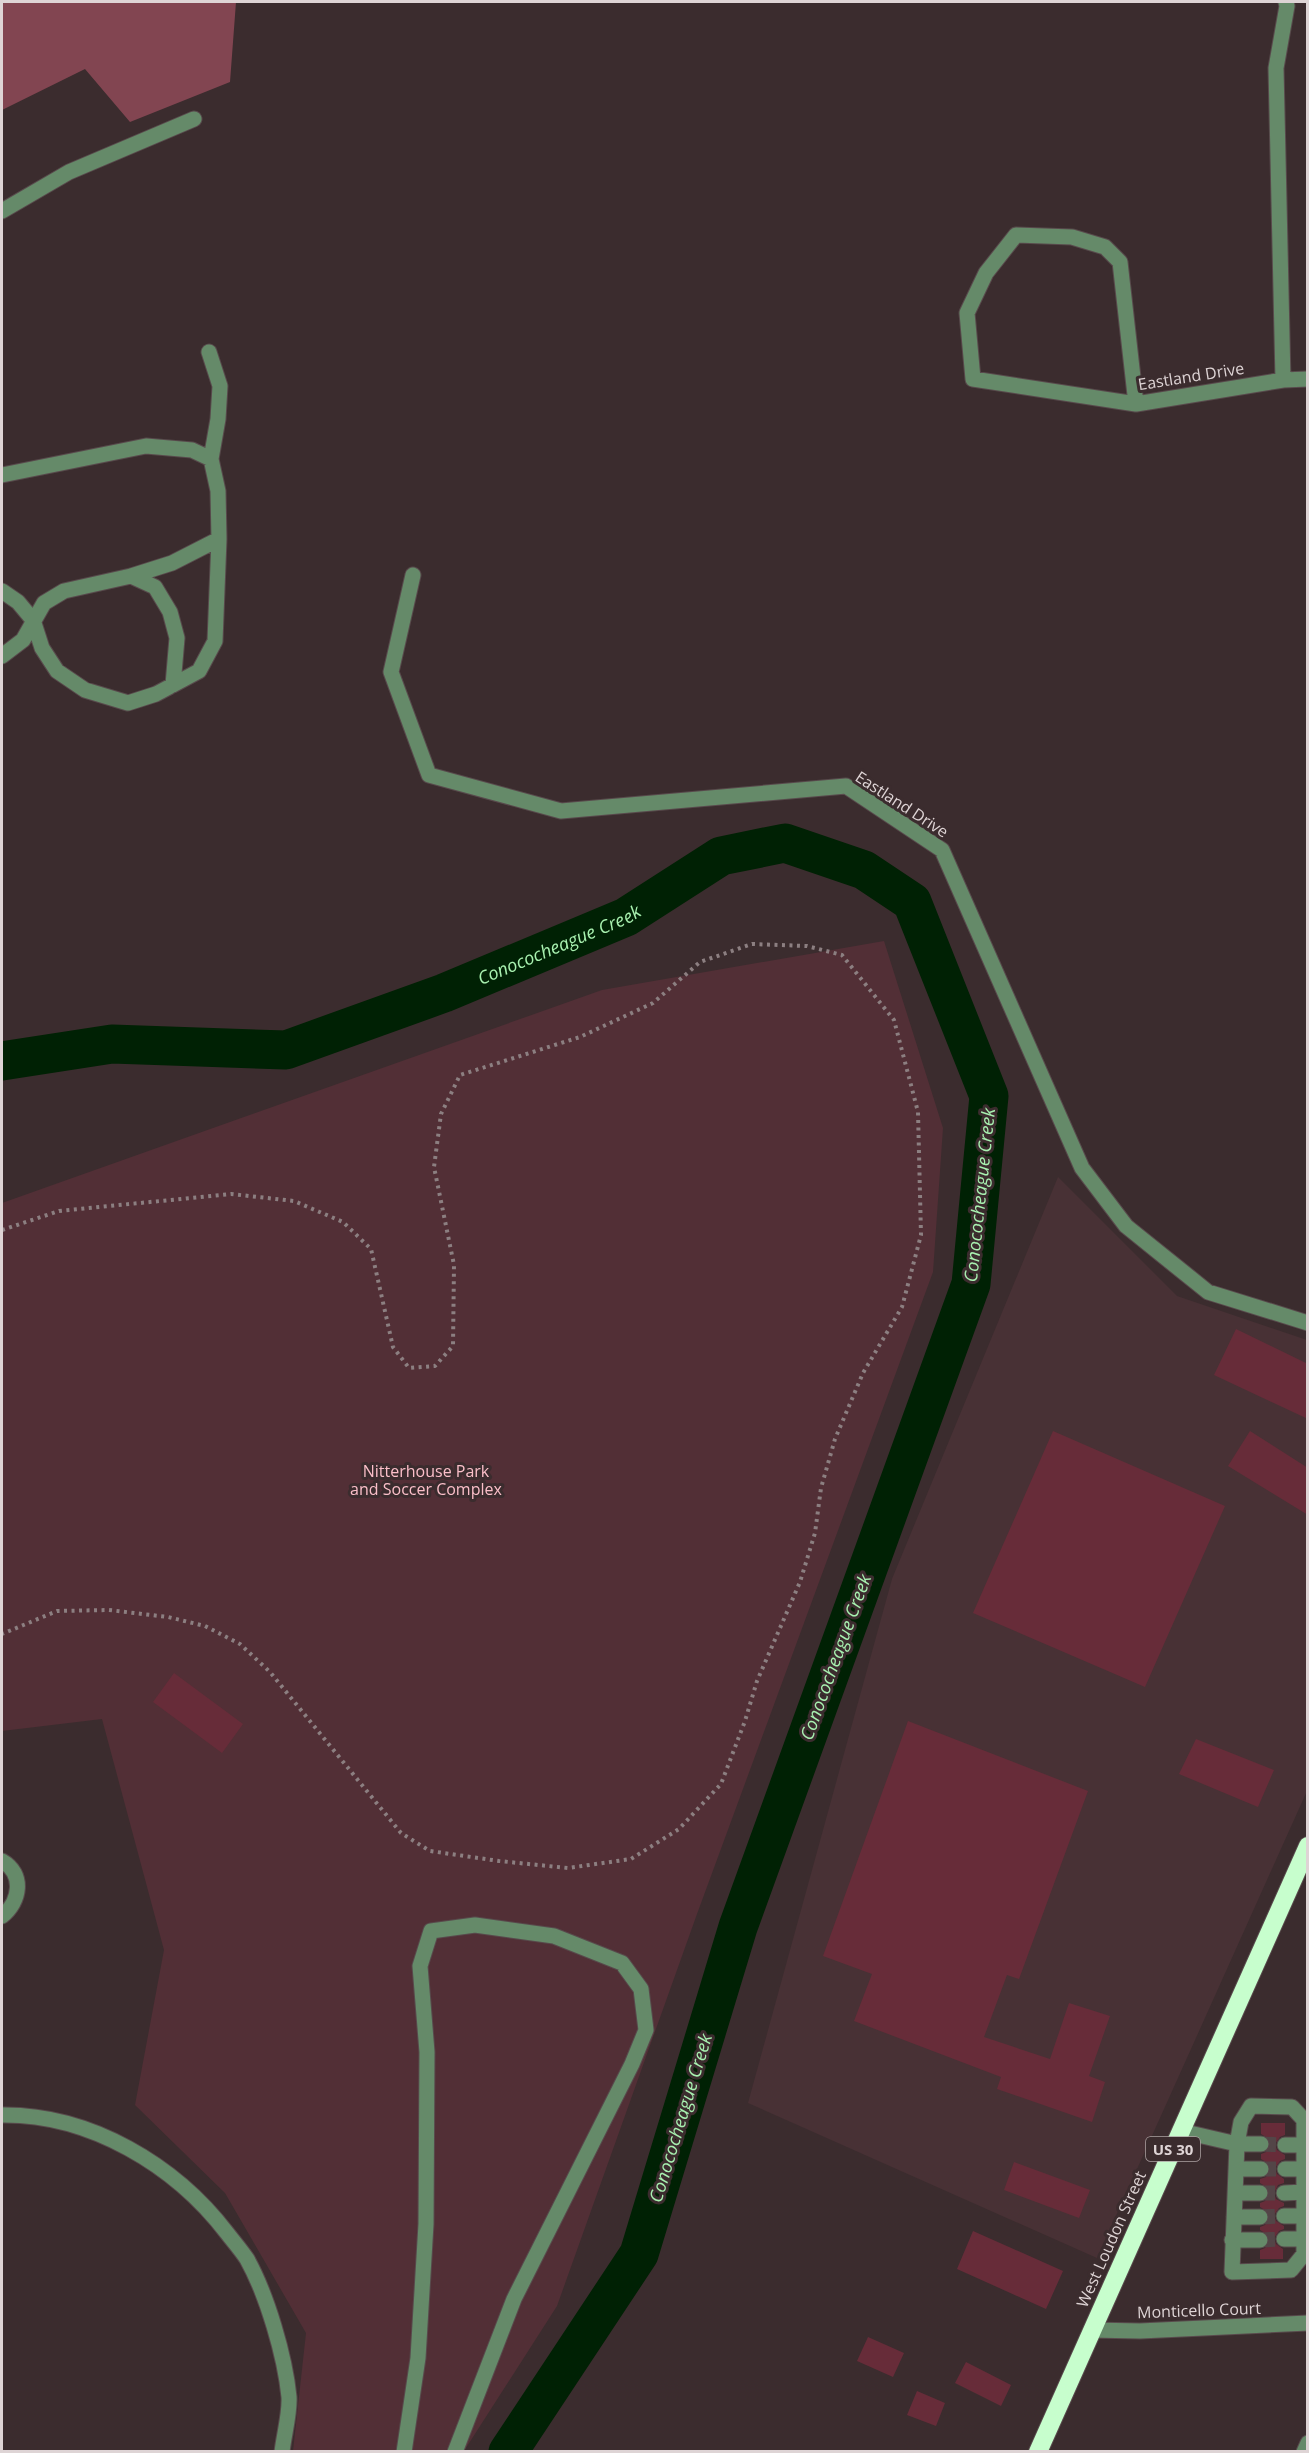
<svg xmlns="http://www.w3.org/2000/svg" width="1309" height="2453" viewBox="0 0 1309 2453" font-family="'Open Sans',sans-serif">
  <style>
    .built { fill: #483135 }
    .green { fill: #522f36 }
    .forest { fill: #824551 }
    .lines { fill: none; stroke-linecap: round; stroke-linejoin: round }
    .river { stroke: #002104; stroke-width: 39 }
    .building { fill: #672c39 }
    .minor-tunnel { stroke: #534547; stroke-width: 15; stroke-dasharray: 15 8; stroke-linecap: butt }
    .minor-casing { stroke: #584a4c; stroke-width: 17 }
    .highway-casing { stroke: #584a4c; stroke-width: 20 }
    .path { stroke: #8c7f81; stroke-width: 4; stroke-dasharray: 3 4.5; stroke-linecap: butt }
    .minor { stroke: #658a69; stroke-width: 15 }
    .highway { stroke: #c7fecd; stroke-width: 18 }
    .labels { text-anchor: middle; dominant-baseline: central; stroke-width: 6; stroke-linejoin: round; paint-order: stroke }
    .shield { fill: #3b2c2e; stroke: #ada2a3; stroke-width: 1.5 }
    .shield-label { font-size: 15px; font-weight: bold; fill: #ded4d5 }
    .street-label { font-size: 16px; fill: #ded4d5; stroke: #3b2c2e }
    .park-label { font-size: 16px; fill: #fbbfc9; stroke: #3b2c2e }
    .water-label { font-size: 18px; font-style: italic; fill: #a8f1b0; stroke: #3b2c2e }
  </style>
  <rect width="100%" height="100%" fill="#3b2c2e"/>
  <path class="built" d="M 1058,1177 L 1177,1296 L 1307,1340 L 1307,1791 L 1097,2258 L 748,2103 L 892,1579 Z"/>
  <path class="green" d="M 884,941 L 943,1128 L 933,1272 L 697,1914 L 557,2306 L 464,2451 L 293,2451 L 306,2333 L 225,2193 L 135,2105 L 164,1950 L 102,1719 L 2,1731 L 2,1203 L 602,990 Z"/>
  <path class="forest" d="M 2,2 L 236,2 L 230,82 L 130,122 L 85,69 L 2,110 Z"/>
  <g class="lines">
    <path class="river" id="s1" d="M 2,1061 L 112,1044 L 286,1050 L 444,993 L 626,917 L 721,856 L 785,843 L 864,870 L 912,902 L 989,1096 L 971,1284 L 738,1927 L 639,2254 L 508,2452"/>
  </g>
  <path class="building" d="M 1236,1329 L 1308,1364 L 1308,1419 L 1214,1375 Z
    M 1053,1431 L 1225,1506 L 1145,1687 L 973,1613 Z
    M 1250,1431 L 1308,1468 L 1308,1515 L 1228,1466 Z
    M 174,1673 L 243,1724 L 222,1753 L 153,1702 Z
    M 908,1721 L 1088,1791 L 1019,1979 L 1007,1975 L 984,2037 L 1050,2059 L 1069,2003 L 1110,2016 L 1089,2076 L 1105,2082 L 1092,2122 L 997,2089 L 1001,2077 L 854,2021 L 872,1974 L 823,1956 Z
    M 1196,1739 L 1274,1770 L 1258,1807 L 1179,1774 Z
    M 1261,2123 L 1285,2123 L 1285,2135 L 1280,2137 L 1275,2144 L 1277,2150 L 1285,2155 L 1285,2159 L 1280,2161 L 1275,2168 L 1277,2174 L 1284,2179 L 1284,2183 L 1278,2185 L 1274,2193 L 1276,2199 L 1284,2203 L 1284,2206 L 1279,2208 L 1274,2215 L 1276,2221 L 1284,2226 L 1284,2229 L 1279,2231 L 1274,2238 L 1276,2244 L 1283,2249 L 1283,2259 L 1260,2259 L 1260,2250 L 1265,2248 L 1270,2241 L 1268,2235 L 1260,2230 L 1260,2227 L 1265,2225 L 1270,2218 L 1268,2212 L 1260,2207 L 1260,2203 L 1265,2201 L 1270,2194 L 1268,2188 L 1260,2183 L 1260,2179 L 1266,2177 L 1271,2170 L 1269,2164 L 1261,2159 L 1261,2154 L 1266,2152 L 1271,2145 L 1269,2139 L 1261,2134 Z
    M 1014,2162 L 1090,2190 L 1079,2218 L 1004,2190 Z
    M 973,2231 L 1063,2271 L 1046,2309 L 957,2269 Z
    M 868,2337 L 904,2353 L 893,2377 L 857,2361 Z
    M 966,2362 L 1011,2385 L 1001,2406 L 955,2383 Z
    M 917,2391 L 945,2403 L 936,2426 L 907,2415 Z"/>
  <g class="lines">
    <path class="minor-tunnel" d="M 1261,2144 L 1285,2145
      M 1261,2169 L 1285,2169
      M 1260,2193 L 1284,2193
      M 1260,2217 L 1284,2216
      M 1260,2240 L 1284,2239"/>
    <g class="minor-casing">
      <path id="minor" d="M 2,211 L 69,172 L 194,119
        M 209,352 L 220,386 L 218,419 L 211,459
        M 1283,380 L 1276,68 L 1287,6 L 1286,2
        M 1136,404 L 1120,262 L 1105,247 L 1072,237 L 1016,235 L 986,273 L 967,313 L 973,379 L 1136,404 L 1283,380 L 1308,379
        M 2,475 L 146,446 L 192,450 L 211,459 L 218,491 L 219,539 L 215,641 L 199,671 L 156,694 L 128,703 L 85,690 L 57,671 L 42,648 L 33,620 L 18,602 L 2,591
        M 413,575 L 391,672 L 429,775 L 561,811 L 846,786 L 942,850 L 1082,1168 L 1126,1226 L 1208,1292 L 1308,1323
        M 131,576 L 155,587 L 170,612 L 177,638 L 173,685
        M 2,656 L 23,640 L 44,603 L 64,591 L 131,576 L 172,563 L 219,539
        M 2,1861 C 25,1874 20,1902 2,1916
        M 2,2115 C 90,2114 175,2165 227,2233 C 234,2242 241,2250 247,2259 C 267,2295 285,2356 289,2397 C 290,2414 284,2434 282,2452
        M 1181,2131 L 1237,2144 L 1232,2272 L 1291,2270 L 1304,2254 L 1304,2120 L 1292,2107 L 1251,2106 L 1241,2122 L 1237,2144 L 1261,2144
        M 1285,2145 L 1304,2145
        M 1236,2169 L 1261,2169
        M 1285,2169 L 1304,2169
        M 1235,2193 L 1260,2193
        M 1284,2193 L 1304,2192
        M 1284,2216 L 1304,2216
        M 1234,2217 L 1260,2217
        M 1284,2239 L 1304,2239
        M 1232,2240 L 1260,2240
        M 1091,2330 L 1140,2331 L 1308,2323
        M 404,2452 L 418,2358 L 426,2224 L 427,2052 L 420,1966 L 431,1931 L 475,1925 L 554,1936 L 622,1963 L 641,1989 L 646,2030 L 632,2064 L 514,2299 L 455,2452
        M 1304,2452 L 1308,2443"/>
    </g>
    <g class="highway-casing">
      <path id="highway" d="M 1038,2452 L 1308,1846"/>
    </g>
    <path class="path" d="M 2,1230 L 59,1211 L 231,1194 L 294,1201 L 343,1222 L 371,1249 L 393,1347 L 409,1368 L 435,1366 L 453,1346 L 454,1265 L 434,1167 L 441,1114 L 460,1075 L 580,1037 L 653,1003 L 700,962 L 752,944 L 807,946 L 842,955 L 894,1020 L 918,1112 L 921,1235 L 902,1307 L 863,1373 L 835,1439 L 821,1488 L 815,1533 L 800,1582 L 757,1681 L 745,1721 L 721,1784 L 679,1829 L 631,1859 L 568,1868 L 499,1861 L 430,1851 L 401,1833 L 270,1672 L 240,1644 L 205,1626 L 168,1617 L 109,1610 L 57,1611 L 2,1634"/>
    <use href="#minor" class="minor"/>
    <use href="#highway" class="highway"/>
  </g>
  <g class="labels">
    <rect class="shield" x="1146" y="2137" width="54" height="24" rx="4.5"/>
    <g class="shield-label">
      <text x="1173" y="2149">US 30</text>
    </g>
    <g class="street-label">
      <text transform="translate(1191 376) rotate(-9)">Eastland Drive</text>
      <text transform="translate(902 804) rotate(33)">Eastland Drive</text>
      <text transform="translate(1111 2239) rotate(-66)">West Loudon Street</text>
      <text transform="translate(1199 2310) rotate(-2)">Monticello Court</text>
    </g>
    <g class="park-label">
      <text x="426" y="1471">Nitterhouse Park<tspan x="426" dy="18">and Soccer Complex</tspan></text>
    </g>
    <g class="water-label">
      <text stroke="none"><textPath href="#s1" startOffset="578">Conococheague Creek</textPath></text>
      <text transform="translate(979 1195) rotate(-84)">Conococheague Creek</text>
      <text transform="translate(835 1657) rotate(-70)">Conococheague Creek</text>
      <text transform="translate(680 2118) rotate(-73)">Conococheague Creek</text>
    </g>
  </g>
  <rect width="1309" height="2453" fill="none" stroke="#ded4d5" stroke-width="6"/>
</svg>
